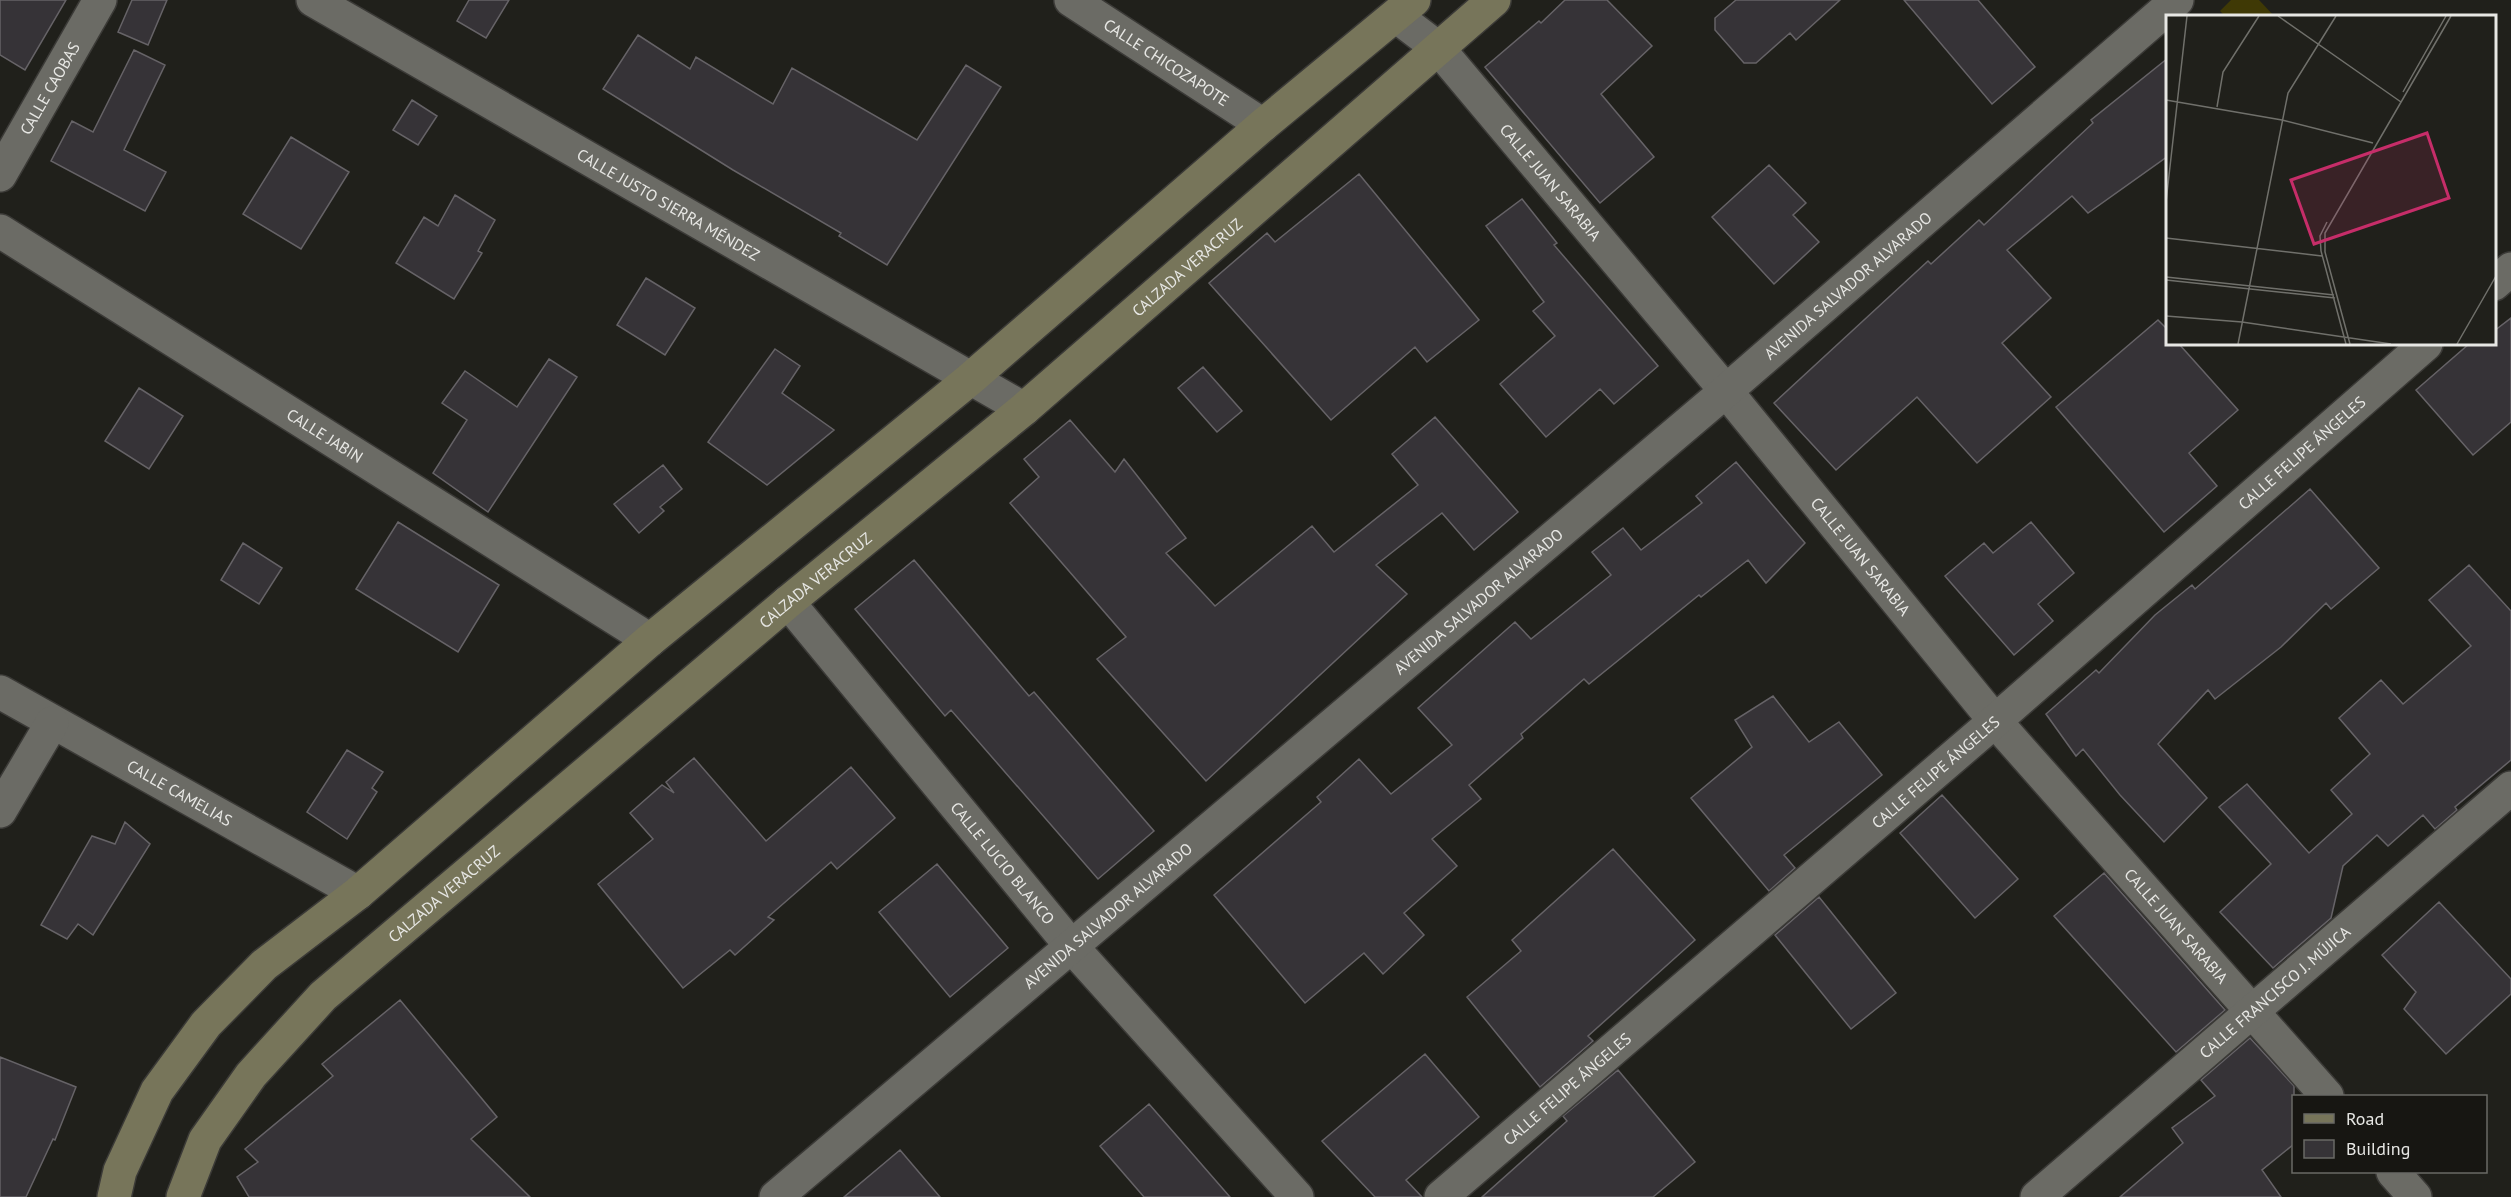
<svg xmlns="http://www.w3.org/2000/svg" width="2511" height="1197" viewBox="0 0 2511 1197" font-family="'PT Sans',sans-serif">
  <style>
    .green { fill: #3f3905 }
    .building { fill: #363337; stroke: #666367; stroke-width: 1.5 }
    .lines { fill: none; stroke-linecap: round; stroke-linejoin: round }
    .street-casing { stroke: #3b3a37; stroke-width: 36 }
    .secondary-casing { stroke: #3b3a37; stroke-width: 36 }
    .street { stroke: #6b6b65; stroke-width: 33 }
    .secondary { stroke: #77755a; stroke-width: 33 }
    .labels { text-anchor: middle; dominant-baseline: central; stroke-width: 4.5; stroke-linejoin: round; paint-order: stroke }
    .street-label { font-size: 16px; fill: #e7e7e4; stroke: #171612 }
    .inset-road { fill: none; stroke: #70706b; stroke-width: 1.5 }
    .view { fill: #c62d69; fill-opacity: 0.15; stroke: #c62d69; stroke-width: 3 }
    .inset-edge { fill: none; stroke: #e7e7e4; stroke-width: 3 }
  </style>
  <rect width="100%" height="100%" fill="#20201b"/>
  <path class="green" d="M 2231,0 L 2259,0 L 2274,16 L 2225,16 L 2220,11 Z"/>
  <path class="building" d="M 0,0 L 66,0 L 25,70 L 0,55 Z
    M 132,0 L 167,0 L 148,45 L 118,32 Z
    M 469,0 L 509,0 L 486,38 L 457,21 Z
    M 1565,0 L 1607,0 L 1652,46 L 1601,94 L 1654,157 L 1600,203 L 1485,67 L 1539,21 L 1541,23 Z
    M 1736,0 L 1840,0 L 1796,40 L 1790,33 L 1756,63 L 1744,63 L 1715,30 L 1715,18 Z
    M 1904,0 L 1978,0 L 2035,67 L 1992,104 Z
    M 638,35 L 690,69 L 696,57 L 773,104 L 792,68 L 917,140 L 966,65 L 1001,87 L 887,265 L 839,236 L 841,233 L 733,170 L 603,89 Z
    M 134,50 L 165,65 L 124,150 L 166,172 L 145,211 L 51,161 L 72,121 L 93,132 Z
    M 2168,58 L 2168,156 L 2088,213 L 2072,196 L 2007,250 L 2051,298 L 2002,343 L 2051,397 L 1977,463 L 1917,397 L 1836,470 L 1774,403 L 1928,261 L 1931,264 L 1979,220 L 1984,225 L 2093,123 L 2091,120 Z
    M 412,100 L 437,116 L 418,145 L 393,130 Z
    M 291,137 L 349,172 L 301,249 L 243,214 Z
    M 1769,165 L 1806,203 L 1793,215 L 1819,242 L 1774,284 L 1712,217 Z
    M 1359,174 L 1479,320 L 1427,362 L 1415,347 L 1331,420 L 1209,283 L 1267,233 L 1275,242 Z
    M 455,195 L 495,220 L 478,251 L 482,253 L 454,299 L 396,263 L 424,217 L 438,226 Z
    M 1522,199 L 1557,243 L 1554,245 L 1658,366 L 1614,404 L 1600,389 L 1546,437 L 1500,384 L 1555,336 L 1533,311 L 1544,302 L 1486,226 Z
    M 646,278 L 695,308 L 665,355 L 617,325 Z
    M 2511,318 L 2511,422 L 2473,455 L 2416,390 L 2469,344 L 2494,344 L 2494,331 Z
    M 2158,320 L 2168,330 L 2168,344 L 2179,344 L 2238,410 L 2189,453 L 2217,486 L 2164,532 L 2056,407 Z
    M 775,349 L 800,366 L 782,393 L 834,430 L 767,485 L 708,442 Z
    M 549,359 L 577,377 L 488,512 L 433,473 L 467,420 L 442,403 L 465,371 L 517,407 Z
    M 1203,367 L 1242,411 L 1217,432 L 1178,388 Z
    M 139,388 L 183,416 L 149,469 L 105,441 Z
    M 1435,417 L 1518,512 L 1474,550 L 1442,513 L 1376,565 L 1407,594 L 1206,781 L 1097,659 L 1126,637 L 1010,503 L 1039,477 L 1024,459 L 1070,420 L 1115,472 L 1124,459 L 1186,538 L 1166,553 L 1215,606 L 1312,526 L 1334,552 L 1418,485 L 1392,454 Z
    M 1736,462 L 1805,543 L 1766,583 L 1748,560 L 1701,597 L 1699,595 L 1589,684 L 1584,679 L 1521,734 L 1523,738 L 1469,785 L 1481,799 L 1432,839 L 1457,866 L 1404,913 L 1424,935 L 1383,974 L 1364,953 L 1305,1003 L 1214,895 L 1321,802 L 1317,797 L 1359,759 L 1391,794 L 1452,745 L 1418,708 L 1515,622 L 1531,639 L 1611,575 L 1592,552 L 1623,528 L 1641,550 L 1702,503 L 1696,496 Z
    M 663,465 L 682,489 L 660,507 L 664,511 L 639,533 L 614,504 Z
    M 2310,489 L 2379,568 L 2331,609 L 2326,603 L 2281,647 L 2215,699 L 2208,690 L 2158,744 L 2207,798 L 2164,842 L 2120,795 L 2083,749 L 2076,756 L 2046,714 L 2096,670 L 2099,673 L 2155,615 L 2192,585 L 2195,589 Z
    M 398,522 L 499,585 L 458,652 L 356,589 Z
    M 2031,522 L 2074,573 L 2038,604 L 2053,621 L 2014,655 L 1945,576 L 1984,543 L 1993,553 Z
    M 243,543 L 282,568 L 259,604 L 221,580 Z
    M 914,560 L 1029,696 L 1034,692 L 1154,831 L 1098,879 L 951,710 L 945,716 L 855,609 Z
    M 2469,565 L 2511,611 L 2511,760 L 2455,807 L 2457,810 L 2435,829 L 2423,815 L 2388,846 L 2377,835 L 2343,866 L 2331,918 L 2273,968 L 2220,912 L 2271,864 L 2219,807 L 2247,784 L 2309,853 L 2352,814 L 2331,790 L 2370,754 L 2339,718 L 2381,680 L 2403,704 L 2471,646 L 2429,600 Z
    M 1773,696 L 1809,742 L 1839,722 L 1882,775 L 1784,855 L 1795,868 L 1769,891 L 1691,798 L 1752,747 L 1735,720 Z
    M 347,750 L 383,772 L 372,788 L 377,792 L 347,839 L 307,812 Z
    M 694,758 L 766,841 L 851,767 L 895,818 L 837,869 L 831,862 L 768,917 L 774,920 L 735,955 L 730,950 L 683,988 L 598,884 L 653,839 L 630,813 L 662,785 L 674,793 L 666,782 Z
    M 1942,795 L 2018,879 L 1975,918 L 1900,833 Z
    M 125,822 L 150,844 L 93,935 L 78,924 L 67,939 L 41,925 L 92,836 L 115,844 Z
    M 1613,849 L 1695,940 L 1588,1036 L 1593,1041 L 1540,1087 L 1467,997 L 1521,951 L 1512,940 Z
    M 937,864 L 1008,948 L 950,997 L 879,912 Z
    M 2104,873 L 2225,1010 L 2176,1052 L 2054,916 Z
    M 1819,897 L 1896,993 L 1851,1029 L 1775,935 Z
    M 2439,902 L 2511,979 L 2511,994 L 2446,1054 L 2404,1009 L 2416,992 L 2382,955 Z
    M 400,1000 L 497,1117 L 471,1139 L 530,1197 L 249,1197 L 237,1177 L 258,1162 L 245,1149 L 333,1076 L 322,1064 Z
    M 2250,1038 L 2294,1086 L 2294,1144 L 2262,1170 L 2281,1197 L 2120,1197 L 2183,1143 L 2172,1128 L 2215,1096 L 2201,1080 Z
    M 1425,1054 L 1479,1117 L 1406,1180 L 1422,1197 L 1375,1197 L 1322,1141 Z
    M 0,1057 L 76,1087 L 55,1140 L 53,1139 L 26,1197 L 0,1197 Z
    M 1618,1070 L 1695,1162 L 1653,1197 L 1482,1197 L 1567,1121 L 1563,1116 Z
    M 1149,1104 L 1230,1197 L 1144,1197 L 1100,1146 Z
    M 900,1150 L 940,1197 L 844,1197 Z"/>
  <g class="lines">
    <g class="street-casing">
      <g id="street">
        <path id="s1" d="M 313,0 L 1024,409"/>
        <path id="s2" d="M 1071,0 L 1263,125"/>
        <path id="s3" d="M 1396,16 L 1438,48 L 1726,391 L 1995,721 L 2327,1096"/>
        <path id="s4" d="M 0,175 L 100,0"/>
        <path id="s5" d="M 0,231 L 650,640"/>
        <path d="M 2494,284 L 2511,269"/>
        <path id="s6" d="M 788,602 L 1072,947 L 1297,1197"/>
        <path id="s7" d="M 0,692 L 358,893"/>
        <path d="M 0,811 L 52,723"/>
        <path d="M 2393,1172 L 2415,1197"/>
        <path id="s8" d="M 776,1197 L 1726,391 L 2177,0"/>
        <path id="s9" d="M 1441,1197 L 1995,721 L 2426,344"/>
        <path id="s10" d="M 2037,1197 L 2511,788"/>
      </g>
    </g>
    <g class="secondary-casing">
      <g id="secondary">
        <path d="M 114,1197 L 120,1171 L 157,1091 L 206,1024 L 264,965 L 358,893 L 650,640 L 969,380 L 1263,125 L 1414,0"/>
        <path id="s11" d="M 183,1197 L 205,1140 L 251,1075 L 323,996 L 788,602 L 1024,409 L 1494,0"/>
      </g>
    </g>
    <use href="#street" class="street"/>
    <use href="#secondary" class="secondary"/>
  </g>
  <g class="labels">
    <g class="street-label">
      <text stroke="none"><textPath href="#s2" startOffset="114">CALLE CHICOZAPOTE</textPath></text>
      <text stroke="none"><textPath href="#s4" startOffset="100">CALLE CAOBAS</textPath></text>
      <text stroke="none"><textPath href="#s3" startOffset="228">CALLE JUAN SARABIA</textPath></text>
      <text stroke="none"><textPath href="#s1" startOffset="410">CALLE JUSTO SIERRA MÉNDEZ</textPath></text>
      <text stroke="none"><textPath href="#s11" startOffset="1378">CALZADA VERACRUZ</textPath></text>
      <text stroke="none"><textPath href="#s8" startOffset="1407">AVENIDA SALVADOR ALVARADO</textPath></text>
      <text stroke="none"><textPath href="#s5" startOffset="384">CALLE JABIN</textPath></text>
      <text stroke="none"><textPath href="#s9" startOffset="1138">CALLE FELIPE ÁNGELES</textPath></text>
      <text stroke="none"><textPath href="#s3" startOffset="714">CALLE JUAN SARABIA</textPath></text>
      <text stroke="none"><textPath href="#s11" startOffset="892">CALZADA VERACRUZ</textPath></text>
      <text stroke="none"><textPath href="#s8" startOffset="921">AVENIDA SALVADOR ALVARADO</textPath></text>
      <text stroke="none"><textPath href="#s9" startOffset="652">CALLE FELIPE ÁNGELES</textPath></text>
      <text stroke="none"><textPath href="#s7" startOffset="206">CALLE CAMELIAS</textPath></text>
      <text stroke="none"><textPath href="#s6" startOffset="338">CALLE LUCIO BLANCO</textPath></text>
      <text stroke="none"><textPath href="#s11" startOffset="406">CALZADA VERACRUZ</textPath></text>
      <text stroke="none"><textPath href="#s8" startOffset="435">AVENIDA SALVADOR ALVARADO</textPath></text>
      <text stroke="none"><textPath href="#s3" startOffset="1200">CALLE JUAN SARABIA</textPath></text>
      <text stroke="none"><textPath href="#s10" startOffset="314">CALLE FRANCISCO J. MÚJICA</textPath></text>
      <text stroke="none"><textPath href="#s9" startOffset="166">CALLE FELIPE ÁNGELES</textPath></text>
    </g>
  </g>
  <g transform="translate(2166 15)">
    <rect width="330" height="330" fill="#20201b"/>
    <path class="inset-road" d="M 112,1 L 235,87M 237,77 L 280,1M 0,85 L 116,105 L 207,128M 51,92 L 57,57 L 93,1M 0,187 L 21,1M 161,207 L 154,221 L 155,236 L 180,329M 0,223 L 156,241M 0,262 L 168,280M 0,265 L 169,283M 0,301 L 76,307 L 225,329M 72,329 L 122,78 L 170,1M 184,329 L 159,237 L 159,218 L 285,1M 291,329 L 330,261"/>
    <path class="view" d="M 261,118 L 283,183 L 148,229 L 125,165 Z"/>
    <rect width="330" height="330" class="inset-edge"/>
  </g>
  <rect x="2292" y="1095" width="195" height="78" fill="#171612" stroke="#6a6a66" stroke-width="1.5"/>
  <rect x="2304" y="1114" width="30" height="9" fill="#77755a" stroke="#6a6a66" stroke-width="1.5"/>
  <text x="2346" y="1125" font-size="18" fill="#e7e7e4">Road</text>
  <rect x="2304" y="1140" width="30" height="18" fill="#363337" stroke="#6a6a66" stroke-width="1.5"/>
  <text x="2346" y="1155" font-size="18" fill="#e7e7e4">Building</text>
</svg>
